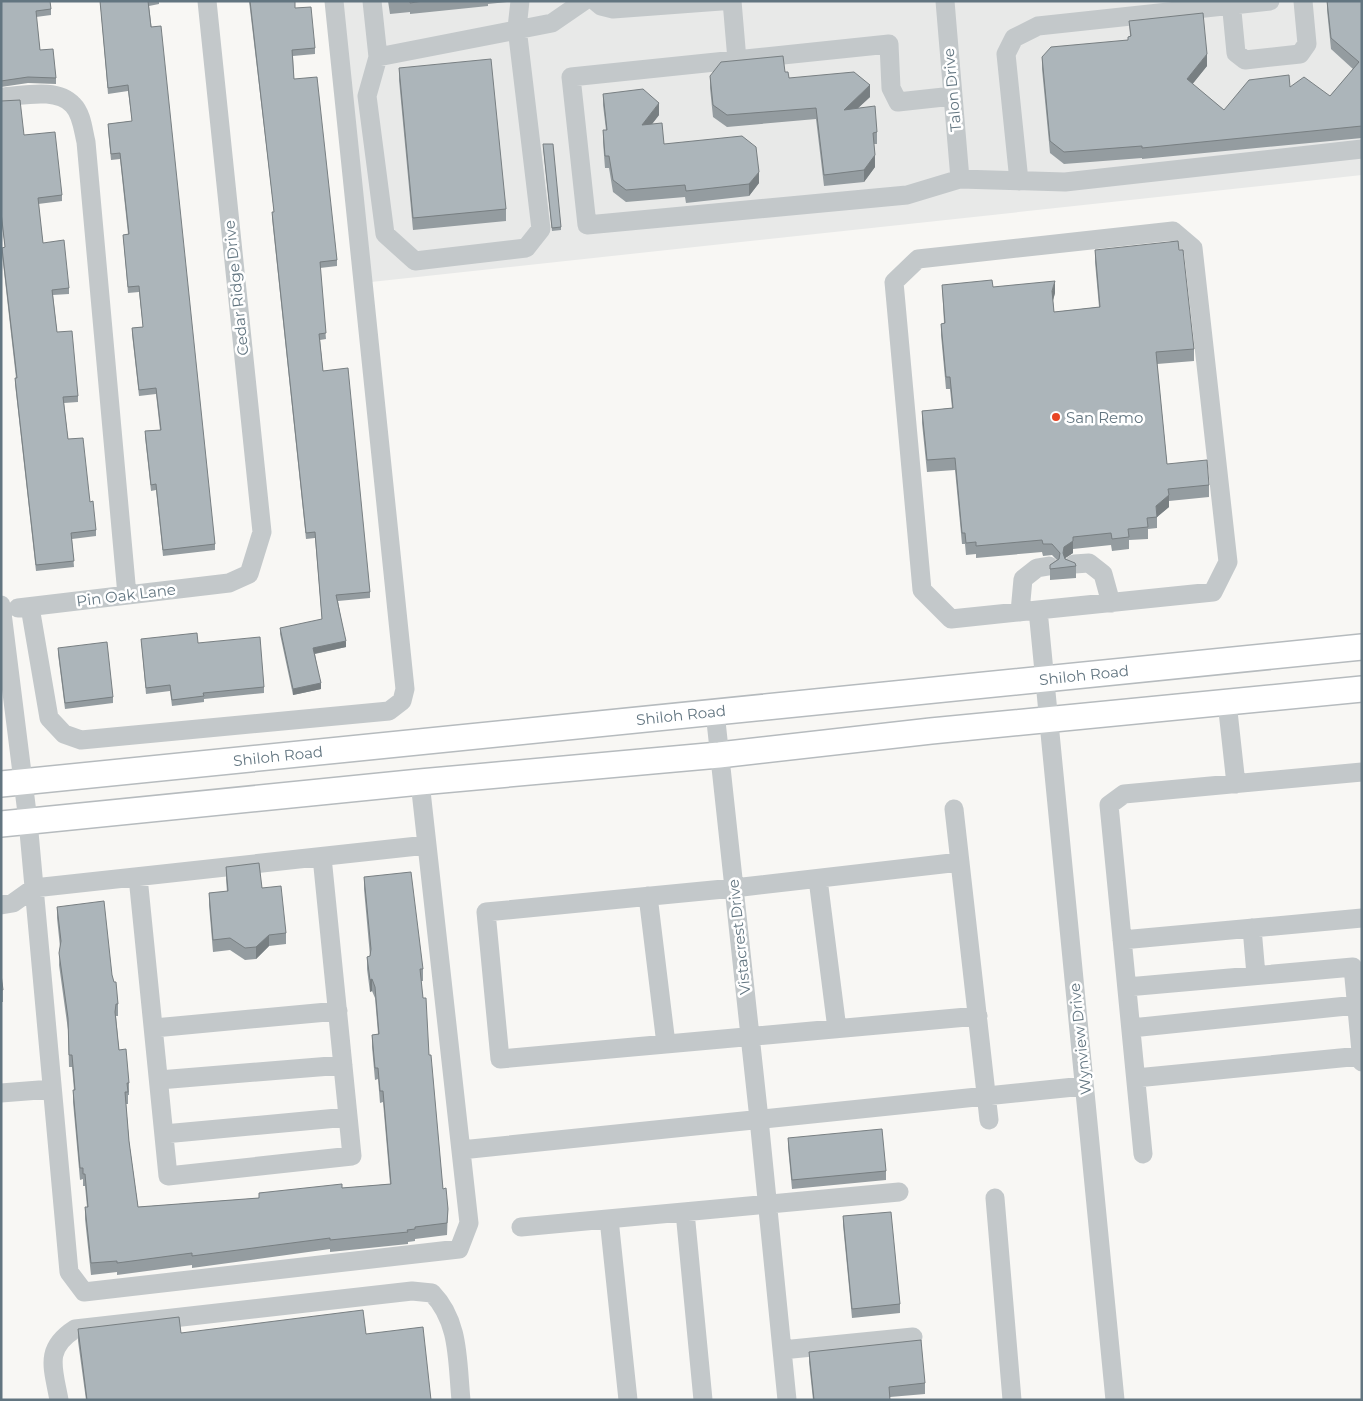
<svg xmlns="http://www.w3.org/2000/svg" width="1363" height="1401" viewBox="0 0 1363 1401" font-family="Montserrat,sans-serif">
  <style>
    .built { fill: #e8e9e8 }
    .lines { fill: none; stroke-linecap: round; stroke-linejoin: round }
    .major-casing { stroke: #b6bbbe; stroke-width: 28 }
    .minor { stroke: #c3c8ca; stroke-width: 19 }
    .major { stroke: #fff; stroke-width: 25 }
    .wall { fill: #949ca0 }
    .shaded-wall { fill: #787f82 }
    .building { fill: #acb5ba; stroke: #787f82 }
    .poi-dot { fill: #e84424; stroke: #fff; stroke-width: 2 }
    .labels { text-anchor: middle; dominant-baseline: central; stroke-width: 5; stroke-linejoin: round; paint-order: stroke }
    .street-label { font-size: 15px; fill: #627580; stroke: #fff }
    .poi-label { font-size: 15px; fill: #627580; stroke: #fff; text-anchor: start }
  </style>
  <rect width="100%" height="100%" fill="#f8f7f4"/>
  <path class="built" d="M 341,1 L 1362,1 L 1362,175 L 371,282 Z"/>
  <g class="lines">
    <g class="major-casing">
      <path id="major" d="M 1,784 L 1362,647
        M 1,824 L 420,782 L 719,755 L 931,731 L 1362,689"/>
    </g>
    <path class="minor" d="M 372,1 L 378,57
      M 520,1 L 517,28 L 541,229 L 526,248 L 415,261 L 385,234 L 367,96 L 378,57 L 552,23 L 584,1
      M 595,1 L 601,6 L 613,9 L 721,1
      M 732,1 L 737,60
      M 945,1 L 960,179
      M 1231,1 L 1236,53 L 1245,60 L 1300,54 L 1307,44 L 1303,1
      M 953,96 L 898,102 L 891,88 L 889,44 L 571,77 L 587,225 L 907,195 L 960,179 L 1065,182 L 1362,149
      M 1,97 C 22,96 57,87 73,105 C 82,114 83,130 86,142 L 127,595
      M 1019,181 L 1006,54 L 1014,38 L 1038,26 L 1270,1
      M 1074,564 L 1089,563 L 1103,574 L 1111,603
      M 1,605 L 28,821 L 69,1272 L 84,1292 L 459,1249 L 469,1223 L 420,782
      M 30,607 L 49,718 L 64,734 L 81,740 L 389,711 L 402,701 L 405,689 L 334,1
      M 18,608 L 229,583 L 249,574 L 262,532 L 207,1
      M 1038,610 L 1213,592 L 1228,562 L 1193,248 L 1173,231 L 918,259 L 894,282 L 922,590 L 951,619 L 1038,610 L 1115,1400
      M 1020,612 L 1023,579 L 1037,568 L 1049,566
      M 1227,702 L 1236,784
      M 715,712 L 759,1119 L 787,1400
      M 954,809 L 989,1120
      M 960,862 L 734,888 L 486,912 L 500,1059 L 978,1016
      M 138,877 L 168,1176 L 352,1156 L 322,857
      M 818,879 L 837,1029
      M 648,896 L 666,1044
      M 1,905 L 13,903 L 34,888 L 427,845
      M 1252,928 L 1256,975
      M 1122,940 L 1362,918
      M 1127,987 L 1353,967 L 1362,1062
      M 154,1028 L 338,1011
      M 1131,1028 L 1357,1005
      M 1136,1078 L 1361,1056
      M 159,1080 L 343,1065
      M 1,1093 L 52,1089
      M 164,1134 L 348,1117
      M 461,1150 L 1084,1086
      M 1143,1154 L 1109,805 L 1124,794 L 1362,772
      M 995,1198 L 1012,1400
      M 685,1212 L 703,1400
      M 609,1219 L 628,1400
      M 521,1227 L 899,1192
      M 782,1350 L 913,1337
      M 59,1400 C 53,1367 44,1349 75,1329 L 412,1291 L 432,1293 C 460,1322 457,1361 461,1400"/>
    <use href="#major" class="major"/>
  </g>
  <path class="wall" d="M 1,1 L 51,9 L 51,15 L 36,17 L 40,50 L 56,78 L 56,84 L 28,83 L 1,87 Z
    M 100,1 L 159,1 L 159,4 L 149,6 L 215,544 L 215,550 L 163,556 L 156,490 L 151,491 L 145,437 L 145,431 L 160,430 L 156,394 L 139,396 L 132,334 L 132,328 L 143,327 L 139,292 L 128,293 L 123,235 L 128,234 L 120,159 L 111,160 L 108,130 L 108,124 L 132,121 L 128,91 L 108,94 Z
    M 249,1 L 295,1 L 295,8 L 315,48 L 315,54 L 293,56 L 294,79 L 337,260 L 337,266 L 320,268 L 326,339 L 320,340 L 323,371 L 370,592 L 370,598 L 338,601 L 346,647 L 315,654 L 321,689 L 293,695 L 280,634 L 280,628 L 322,620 L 315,538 L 306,539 L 272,218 L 272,212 L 274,212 Z
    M 388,1 L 507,1 L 507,2 L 488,4 L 488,6 L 410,14 L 410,12 L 390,14 Z
    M 1327,1 L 1362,1 L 1362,138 L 1142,159 L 1142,158 L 1064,164 L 1050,153 L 1042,69 L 1042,57 L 1128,40 L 1130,36 L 1129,21 L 1207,66 L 1192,84 L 1224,110 L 1290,87 L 1330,96 L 1353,69 L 1331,49 L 1327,10 Z
    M 399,68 L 506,209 L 506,221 L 413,230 L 399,80 Z
    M 785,72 L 789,78 L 870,97 L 858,108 L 877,132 L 877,144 L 874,144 L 875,167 L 864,182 L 824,186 L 816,119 L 727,127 L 713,117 L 710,88 L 710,76 Z
    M 603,94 L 659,115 L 652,124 L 664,144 L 759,183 L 749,196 L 686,203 L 685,197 L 626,202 L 613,192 L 609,168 L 605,168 L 603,142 L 603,130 L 606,130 L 603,105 Z
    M 1,101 L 24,135 L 62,195 L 62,201 L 38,204 L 43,243 L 69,288 L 69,294 L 53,295 L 57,332 L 78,396 L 78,402 L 64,403 L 68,439 L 90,502 L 96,530 L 96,536 L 72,539 L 74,567 L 36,571 L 15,384 L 15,378 L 16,378 L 2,254 L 2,248 L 5,247 L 1,218 Z
    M 543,147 L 561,227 L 561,230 L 552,231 Z
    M 1095,250 L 1179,250 L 1194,349 L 1194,361 L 1157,364 L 1167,464 L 1209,485 L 1209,497 L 1169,501 L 1169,507 L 1157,517 L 1157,528 L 1148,529 L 1148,539 L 1129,540 L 1129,549 L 1112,551 L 1111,545 L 1073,549 L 1073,553 L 1065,558 L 1076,566 L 1076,578 L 1050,580 L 1050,565 L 1057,560 L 1052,555 L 1043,556 L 1042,552 L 976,558 L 976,554 L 966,555 L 965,544 L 962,544 L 955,470 L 927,472 L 922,423 L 922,411 L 952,408 L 950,389 L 946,389 L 941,335 L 941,324 L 944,323 L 942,285 L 993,287 L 1055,293 L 1053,301 L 1054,312 L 1099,307 L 1095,262 Z
    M 141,639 L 198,643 L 264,687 L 264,693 L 204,699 L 204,702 L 172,706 L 170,691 L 146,694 Z
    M 58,648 L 113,697 L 113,703 L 65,709 L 58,654 Z
    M 226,867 L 262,888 L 286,933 L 286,944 L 269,946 L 256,959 L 245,960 L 230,950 L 213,952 L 209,905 L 209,893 L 227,892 L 226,879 Z
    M 364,877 L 423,969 L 423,981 L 421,981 L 443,1189 L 448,1209 L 447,1235 L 415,1239 L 415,1241 L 408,1242 L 408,1244 L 330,1252 L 330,1249 L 192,1268 L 192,1265 L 117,1275 L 117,1272 L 91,1275 L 85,1219 L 85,1207 L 87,1207 L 85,1186 L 83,1186 L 83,1179 L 80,1180 L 73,1102 L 73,1090 L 74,1090 L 72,1067 L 69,1067 L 68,1030 L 59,965 L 60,947 L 57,918 L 57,907 L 112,975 L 118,1004 L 118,1016 L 116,1016 L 119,1050 L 129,1083 L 129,1095 L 128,1095 L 128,1104 L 126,1104 L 129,1141 L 138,1207 L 259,1198 L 259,1193 L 342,1188 L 390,1184 L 383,1102 L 380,1103 L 378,1079 L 375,1080 L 372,1047 L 372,1035 L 378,1034 L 375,998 L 372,991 L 370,992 L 367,969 L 367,957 L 370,956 L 364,889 Z
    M 1,974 L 3,990 L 3,1002 L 1,1002 Z
    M 788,1138 L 886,1171 L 886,1180 L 792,1189 L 788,1147 Z
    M 843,1216 L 900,1304 L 900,1313 L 852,1318 L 843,1225 Z
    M 78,1329 L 181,1333 L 366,1334 L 431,1400 L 86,1400 L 78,1341 Z
    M 809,1352 L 925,1383 L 925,1394 L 890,1397 L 890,1400 L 813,1400 L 809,1362 Z"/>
  <path class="shaded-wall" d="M 1207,54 L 1207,66 L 1187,91 L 1187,79 Z
    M 870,85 L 870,97 L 844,121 L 844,110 Z
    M 659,103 L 659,115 L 642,137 L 642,125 Z
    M 875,155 L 875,167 L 864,182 L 864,170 Z
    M 759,172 L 759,183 L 749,196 L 749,184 Z
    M 1055,281 L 1055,293 L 1052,303 L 1052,291 Z
    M 1169,495 L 1169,507 L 1157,517 L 1156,506 Z
    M 1073,541 L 1073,553 L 1064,559 L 1063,553 L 1064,547 Z
    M 346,641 L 346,647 L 313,654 L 313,648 Z
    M 321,683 L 321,689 L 293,695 L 293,689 Z
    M 269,935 L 269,946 L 256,959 L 256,947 Z
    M 372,979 L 372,991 L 370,992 L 370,980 Z"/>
  <path class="building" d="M 1,1 L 50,1 L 51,9 L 36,11 L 40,50 L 53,49 L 56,78 L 28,77 L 1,81 Z
    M 100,1 L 148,1 L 151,27 L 161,26 L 215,544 L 163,550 L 156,484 L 151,485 L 145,431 L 161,430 L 156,388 L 139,390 L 132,328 L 143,327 L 139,286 L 128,287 L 123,235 L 129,234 L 120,153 L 111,154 L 108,124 L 132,121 L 128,85 L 108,88 Z
    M 250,1 L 295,1 L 295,8 L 311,7 L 315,48 L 292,50 L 294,79 L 317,77 L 337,260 L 320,262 L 326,333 L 319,334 L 323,371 L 348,368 L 370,592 L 336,595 L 346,641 L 313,648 L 321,683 L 293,689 L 280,628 L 322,619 L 315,532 L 306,533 L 272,212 L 274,212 Z
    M 410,1 L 423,1 L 410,3 Z
    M 1327,1 L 1362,1 L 1362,126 L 1142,148 L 1142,146 L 1064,152 L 1050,141 L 1042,57 L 1051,47 L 1128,40 L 1128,37 L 1131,36 L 1129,21 L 1203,13 L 1207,54 L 1187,79 L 1224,110 L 1249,80 L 1289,75 L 1290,87 L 1304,77 L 1330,96 L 1359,62 L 1331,38 Z
    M 783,56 L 785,72 L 788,72 L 789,78 L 854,72 L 870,85 L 844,110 L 875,106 L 877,132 L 873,133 L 875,155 L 864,170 L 824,175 L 816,108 L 727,115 L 713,105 L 710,76 L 721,62 Z
    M 491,59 L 506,209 L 413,218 L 399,68 Z
    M 643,89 L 659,103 L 642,125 L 662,123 L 664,144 L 742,136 L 756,147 L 759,172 L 749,184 L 686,191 L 685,185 L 626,190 L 613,180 L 609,156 L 605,156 L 603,130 L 607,130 L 603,94 Z
    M 20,100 L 24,135 L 55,132 L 62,195 L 38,198 L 43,243 L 64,240 L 69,288 L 52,290 L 57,332 L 72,331 L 78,396 L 63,397 L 68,439 L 83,438 L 90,502 L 93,501 L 96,530 L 71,533 L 74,561 L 36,565 L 15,378 L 17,378 L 2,248 L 5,247 L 1,212 L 1,101 Z
    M 543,144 L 553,144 L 561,227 L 552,228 Z
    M 1178,241 L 1179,250 L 1183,250 L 1194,349 L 1156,352 L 1167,464 L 1207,460 L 1209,485 L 1168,489 L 1169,495 L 1156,506 L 1157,517 L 1147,518 L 1148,527 L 1128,529 L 1129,537 L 1112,539 L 1111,533 L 1073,537 L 1073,541 L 1064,547 L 1063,553 L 1065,559 L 1075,563 L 1076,566 L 1050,569 L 1050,565 L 1059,559 L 1060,553 L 1052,544 L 1043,544 L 1042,540 L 976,546 L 976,542 L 966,543 L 965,533 L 962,533 L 955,458 L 927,460 L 922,411 L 953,408 L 950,377 L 946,377 L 941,324 L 945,323 L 942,285 L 992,280 L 993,287 L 1055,281 L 1052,291 L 1054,312 L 1100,307 L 1095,250 Z
    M 197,633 L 198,643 L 260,637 L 264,687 L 203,693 L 204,696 L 172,700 L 170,685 L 146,688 L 141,639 Z
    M 107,642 L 113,697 L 65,703 L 58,648 Z
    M 259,863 L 262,888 L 281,886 L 286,933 L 269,935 L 256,947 L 245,948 L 230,938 L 213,940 L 209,893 L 228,891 L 226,867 Z
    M 411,872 L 423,969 L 420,969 L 423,998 L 426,998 L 429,1055 L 431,1055 L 443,1189 L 446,1188 L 448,1209 L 447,1223 L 415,1227 L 415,1229 L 407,1230 L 408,1232 L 330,1240 L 330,1238 L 192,1256 L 192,1253 L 117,1263 L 117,1261 L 91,1263 L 85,1207 L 88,1207 L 85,1174 L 83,1174 L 83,1168 L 80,1168 L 73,1090 L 75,1090 L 72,1055 L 69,1055 L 68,1018 L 59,953 L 61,941 L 57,907 L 104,901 L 112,975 L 114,982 L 116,982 L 118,1004 L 116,1004 L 115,1012 L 119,1050 L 126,1049 L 129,1083 L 127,1083 L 128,1092 L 125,1092 L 129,1141 L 138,1207 L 259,1198 L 259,1193 L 342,1184 L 342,1188 L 391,1184 L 383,1091 L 380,1091 L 378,1068 L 375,1068 L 372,1035 L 379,1034 L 375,987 L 372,979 L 370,980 L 367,957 L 370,956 L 371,949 L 364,877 Z
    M 1,974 L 3,990 L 1,990 Z
    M 882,1129 L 886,1171 L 792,1180 L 788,1138 Z
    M 891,1212 L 900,1304 L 852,1309 L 843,1216 Z
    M 363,1310 L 366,1334 L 423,1327 L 431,1400 L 87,1400 L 78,1329 L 179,1317 L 181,1333 Z
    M 921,1340 L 925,1383 L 889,1387 L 890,1400 L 814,1400 L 809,1352 Z"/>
  <circle class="poi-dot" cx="1056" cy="417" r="5"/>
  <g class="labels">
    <g class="street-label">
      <text transform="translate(952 90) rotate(-95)">Talon Drive</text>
      <text transform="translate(236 288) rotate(-96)">Cedar Ridge Drive</text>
      <text transform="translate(126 595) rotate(-7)">Pin Oak Lane</text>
      <text transform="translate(1084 675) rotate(-6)">Shiloh Road</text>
      <text transform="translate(681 715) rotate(-6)">Shiloh Road</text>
      <text transform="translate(278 756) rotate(-6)">Shiloh Road</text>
      <text transform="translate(739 937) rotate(-96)">Vistacrest Drive</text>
      <text transform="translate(1080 1039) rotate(-96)">Wynview Drive</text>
    </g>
    <g class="poi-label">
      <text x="1066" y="417">San Remo</text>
    </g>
  </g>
  <rect width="1363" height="1401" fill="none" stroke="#627580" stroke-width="5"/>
</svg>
